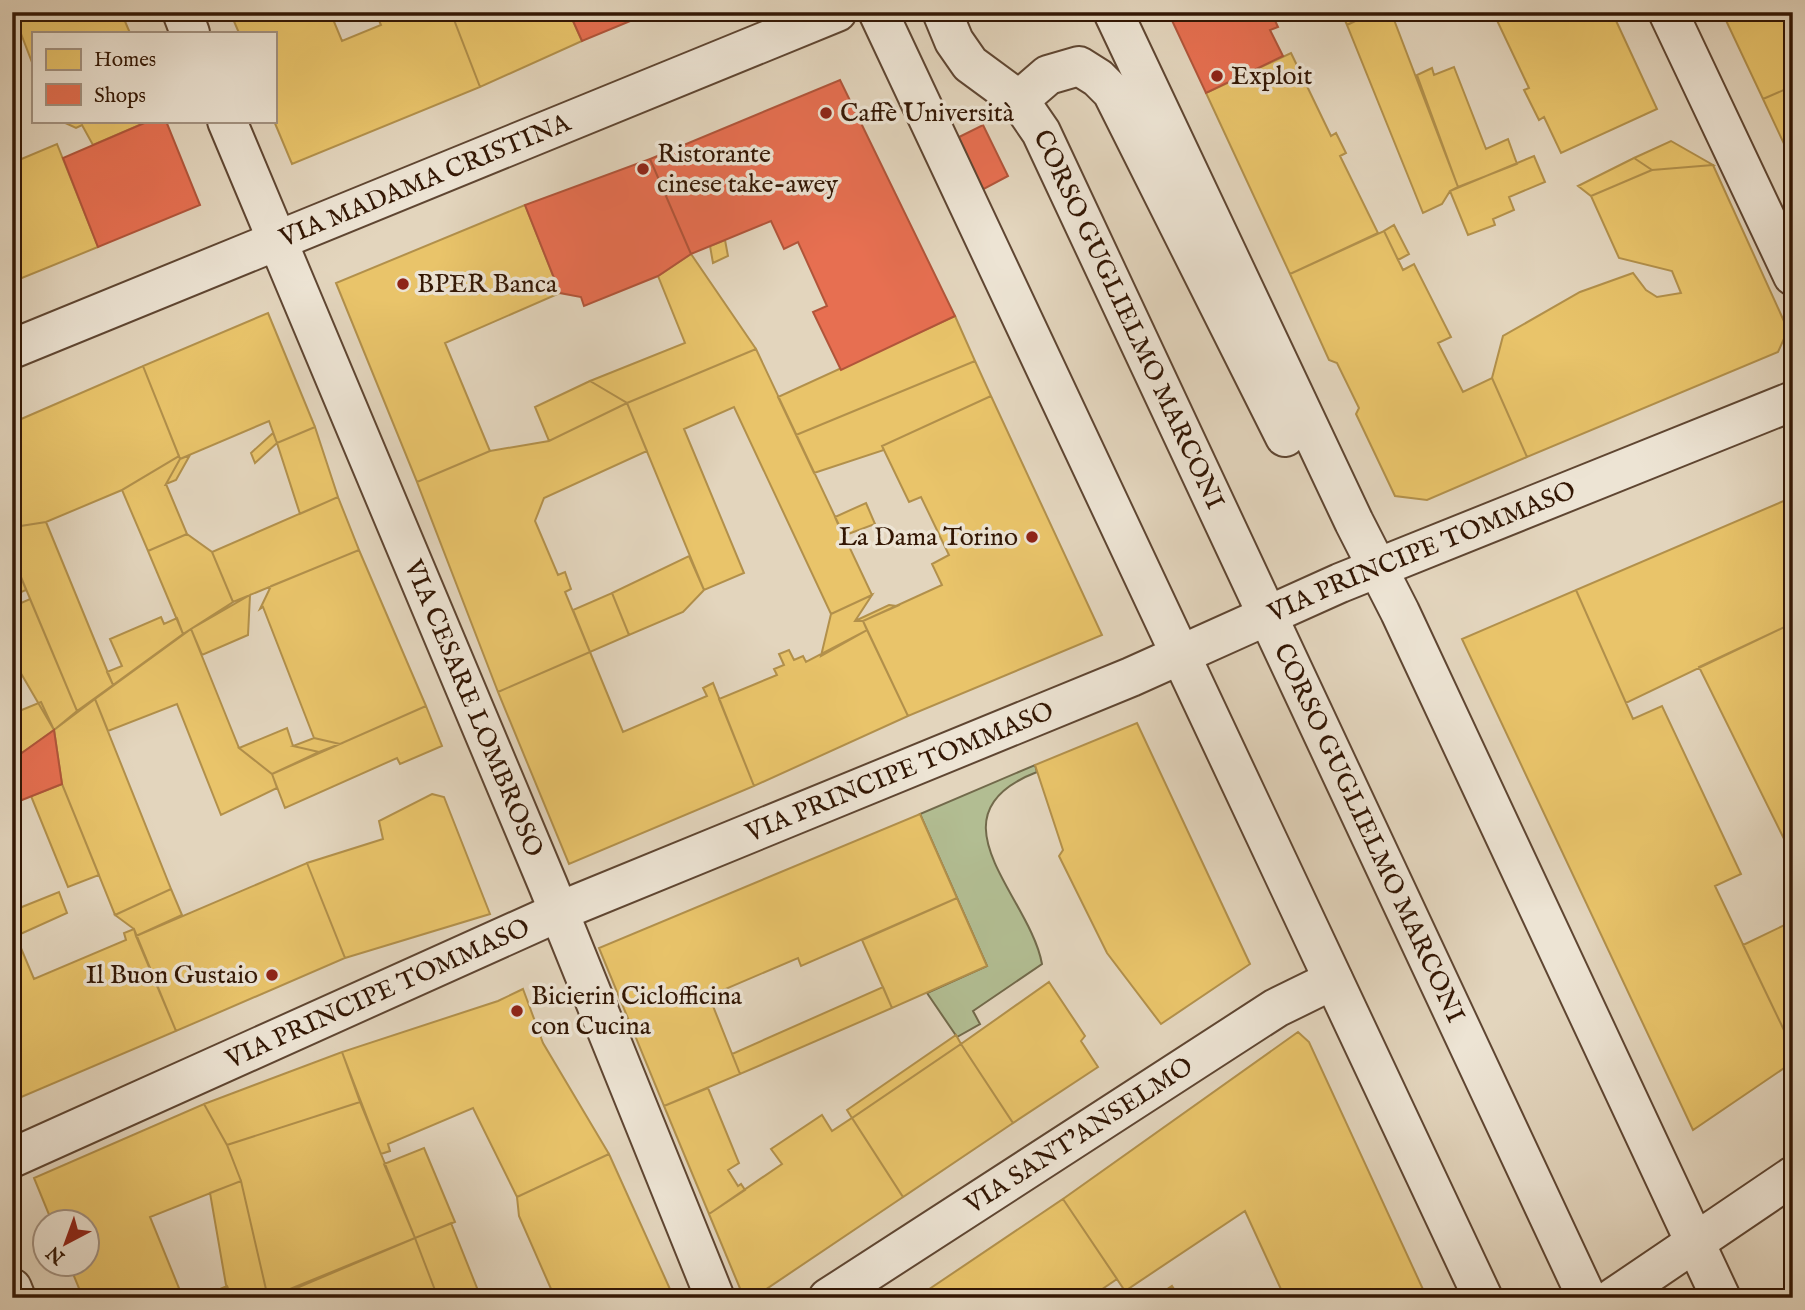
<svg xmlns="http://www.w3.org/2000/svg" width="1805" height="1310" viewBox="0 0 1805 1310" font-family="'IM FELL English',serif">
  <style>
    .green { fill: #b2bd92; stroke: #726a4b; stroke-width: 2 }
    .homes { fill: #e9c46a; stroke: #b2904b; stroke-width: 2 }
    .shops { fill: #e76f51; stroke: #b1553a; stroke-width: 2 }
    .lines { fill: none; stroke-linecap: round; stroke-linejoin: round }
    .minor-casing { stroke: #5f4632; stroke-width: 42 }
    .minor { stroke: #ede4d4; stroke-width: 38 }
    .poi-dot { fill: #8f2418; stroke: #ede4d4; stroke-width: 2.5 }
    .labels { text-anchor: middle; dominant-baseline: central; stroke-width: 7; stroke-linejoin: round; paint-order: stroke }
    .poi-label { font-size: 26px; fill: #331704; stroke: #ede4d4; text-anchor: start }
    .street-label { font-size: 26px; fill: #331704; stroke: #ede4d4 }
  </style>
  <rect width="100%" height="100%" fill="#e3d5bd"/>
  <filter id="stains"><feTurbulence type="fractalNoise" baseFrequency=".00286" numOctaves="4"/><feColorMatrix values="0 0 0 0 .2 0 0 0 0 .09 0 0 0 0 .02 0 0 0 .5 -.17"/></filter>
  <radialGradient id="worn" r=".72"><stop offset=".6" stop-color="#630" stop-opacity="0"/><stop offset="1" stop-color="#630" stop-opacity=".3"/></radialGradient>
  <path class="green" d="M 1035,765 L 1037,772 C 925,815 1030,896 1042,964 L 973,1011 L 980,1024 L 957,1037 L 927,993 L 987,966 L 920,814 Z"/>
  <path class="homes" d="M 28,12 L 121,12 L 130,33 L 33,33 L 33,65 L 15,18 Z
    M 230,12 L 330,12 L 342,41 L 381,25 L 378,18 L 389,13 L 392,20 L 411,12 L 451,12 L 480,87 L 292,164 L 274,121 L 275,33 L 239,33 Z
    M 451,12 L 569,12 L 582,41 L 480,87 Z
    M 1341,12 L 1374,12 L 1347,25 Z
    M 1374,12 L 1391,12 L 1458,187 L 1450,191 L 1442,204 L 1423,213 L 1347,25 Z
    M 1493,12 L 1612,12 L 1657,109 L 1561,153 L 1544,117 L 1539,120 L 1524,90 L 1529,88 Z
    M 1722,12 L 1793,12 L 1793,86 L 1763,99 Z
    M 1291,53 L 1331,136 L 1336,133 L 1346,153 L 1340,156 L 1378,233 L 1290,274 L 1206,93 Z
    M 1454,67 L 1486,149 L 1508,139 L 1517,164 L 1458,187 L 1417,75 L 1432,68 L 1434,75 Z
    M 1793,86 L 1793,163 L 1763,99 Z
    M 61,121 L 149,121 L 93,145 L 82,125 L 76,128 Z
    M 1671,141 L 1713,165 L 1652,170 L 1634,158 Z
    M 57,144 L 98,247 L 12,282 L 12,163 Z
    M 1534,156 L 1545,182 L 1509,197 L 1514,210 L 1493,219 L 1495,225 L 1468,235 L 1450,191 Z
    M 1634,158 L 1652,170 L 1591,196 L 1578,186 Z
    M 1713,165 L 1788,330 L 1778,352 L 1527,457 L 1492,378 L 1503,336 L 1580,292 L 1633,273 L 1646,290 L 1657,297 L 1681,293 L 1672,271 L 1619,258 L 1591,196 L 1652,170 Z
    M 525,205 L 560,293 L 445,343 L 490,451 L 417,482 L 336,283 Z
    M 1394,225 L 1409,254 L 1398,260 L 1384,231 Z
    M 1384,231 L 1403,270 L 1414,264 L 1451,337 L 1438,343 L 1463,392 L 1492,378 L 1527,457 L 1427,500 L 1395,496 L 1356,414 L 1359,408 L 1337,363 L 1329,360 L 1290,274 Z
    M 725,240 L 728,256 L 713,263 L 710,246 Z
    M 691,254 L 756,349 L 627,403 L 590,381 L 685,343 L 658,276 Z
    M 268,313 L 315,427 L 277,443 L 269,421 L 180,459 L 143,366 Z
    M 955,316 L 975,361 L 796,435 L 778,397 Z
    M 756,349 L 872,595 L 831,614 L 734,407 L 684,429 L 744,573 L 704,590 L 627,403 Z
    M 975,361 L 991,396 L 882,446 L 884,450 L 814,473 L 796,435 Z
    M 143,366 L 179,456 L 122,490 L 46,522 L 14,527 L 12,423 Z
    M 590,381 L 627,403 L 549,441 L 535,407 Z
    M 991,396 L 1102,635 L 908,716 L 863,621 L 942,585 L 932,564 L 949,555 L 921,497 L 909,502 L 882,446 Z
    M 627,403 L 647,451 L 544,498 L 535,521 L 558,575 L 565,572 L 571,589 L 565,592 L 590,652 L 498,692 L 417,482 L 490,451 L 549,441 Z
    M 315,427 L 338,497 L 300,514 L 277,443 Z
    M 273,433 L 277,443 L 255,463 L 251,453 Z
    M 190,455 L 176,480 L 166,484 L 180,459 Z
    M 179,456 L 180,459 L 166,484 L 187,534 L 148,551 L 122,490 Z
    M 338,497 L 359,550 L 233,602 L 212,552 Z
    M 1793,497 L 1793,623 L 1626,703 L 1576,590 Z
    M 866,503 L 875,524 L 843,536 L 835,517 Z
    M 46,522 L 113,685 L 77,711 L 18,570 L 15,538 L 18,537 L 14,527 Z
    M 187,534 L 212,552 L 233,602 L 183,634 L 148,551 Z
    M 359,550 L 426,706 L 340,744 L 314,738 L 263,607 L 260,609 L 271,586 Z
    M 689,556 L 704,590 L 683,612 L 629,635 L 612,593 Z
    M 18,570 L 26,590 L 12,596 L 12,572 Z
    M 1576,590 L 1633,719 L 1662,706 L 1741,874 L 1715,886 L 1793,1049 L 1793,1062 L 1693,1130 L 1462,639 Z
    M 612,593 L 629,635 L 590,652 L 573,610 Z
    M 250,595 L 248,635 L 202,655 L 191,629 Z
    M 872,595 L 855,621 L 863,621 L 867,630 L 821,656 L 831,614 Z
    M 30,599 L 77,711 L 54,730 L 12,658 L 12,607 Z
    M 889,605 L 897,606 L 863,621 L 855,621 Z
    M 161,617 L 164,624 L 177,618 L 183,634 L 113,685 L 107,672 L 122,666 L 110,639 Z
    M 1793,623 L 1793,857 L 1699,667 Z
    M 191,629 L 239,748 L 272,774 L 277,788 L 221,815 L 177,704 L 108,731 L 95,699 Z
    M 867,630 L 908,716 L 754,786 L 719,699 L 777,675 L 774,669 L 784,665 L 779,654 L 789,650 L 794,660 L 803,656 L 806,662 Z
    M 590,652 L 623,732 L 707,696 L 703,688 L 713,683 L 754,786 L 569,864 L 498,692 Z
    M 95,699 L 171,889 L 115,915 L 62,784 L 54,730 Z
    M 41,702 L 54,730 L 12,760 L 12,714 Z
    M 426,706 L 442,746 L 400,764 L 397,758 L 285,808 L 272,774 Z
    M 1137,723 L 1250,964 L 1161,1024 L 1107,953 L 1059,856 L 1063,850 L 1035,765 Z
    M 287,728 L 293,746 L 319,752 L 272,774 L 239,748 Z
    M 314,738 L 340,744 L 319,752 L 293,746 Z
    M 62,784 L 99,875 L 68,887 L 31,796 Z
    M 432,794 L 444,797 L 490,914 L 345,958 L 307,863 L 383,839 L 379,821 Z
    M 920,814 L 957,898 L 801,966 L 798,958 L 709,996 L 740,1074 L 664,1106 L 599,948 Z
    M 307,863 L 345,958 L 176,1031 L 136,936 Z
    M 171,889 L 182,915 L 136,936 L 134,929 L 115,915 Z
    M 59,892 L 67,913 L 16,936 L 12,911 Z
    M 957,898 L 987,966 L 892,1008 L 862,940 Z
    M 1793,921 L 1793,1049 L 1743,945 Z
    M 12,927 L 34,979 L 126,940 L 124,933 L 134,929 L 176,1031 L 12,1101 Z
    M 1049,982 L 1085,1036 L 1081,1041 L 1098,1067 L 1013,1123 L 961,1044 Z
    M 883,987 L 892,1008 L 740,1074 L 732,1054 Z
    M 523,989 L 543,1043 L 609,1154 L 517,1197 L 473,1108 L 388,1144 L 390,1151 L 381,1154 L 342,1052 L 498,1001 Z
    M 1298,1032 L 1309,1042 L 1427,1298 L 1285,1298 L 1245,1211 L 1125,1291 L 1063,1199 Z
    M 956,1035 L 961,1044 L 852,1118 L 847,1110 Z
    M 961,1044 L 1013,1123 L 903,1197 L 852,1118 Z
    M 342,1052 L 360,1102 L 227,1145 L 204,1104 Z
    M 708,1088 L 739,1163 L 728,1170 L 738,1186 L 741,1184 L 745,1190 L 709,1214 L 664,1106 Z
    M 360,1102 L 415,1238 L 268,1298 L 241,1181 L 227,1145 Z
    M 204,1104 L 227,1145 L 241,1181 L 150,1217 L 183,1298 L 83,1298 L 69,1264 L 88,1264 L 88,1222 L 52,1222 L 34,1178 Z
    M 822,1115 L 832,1131 L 852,1118 L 903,1197 L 753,1298 L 744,1298 L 709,1214 L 782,1164 L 771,1149 Z
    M 424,1148 L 455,1222 L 415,1238 L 384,1164 Z
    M 609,1154 L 674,1298 L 555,1298 L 519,1216 L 517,1197 Z
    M 241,1181 L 268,1298 L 232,1298 L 226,1285 L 210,1193 Z
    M 1063,1199 L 1117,1279 L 1089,1298 L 916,1298 Z
    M 451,1223 L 481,1298 L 438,1298 L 415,1238 Z
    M 415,1238 L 438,1298 L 273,1298 Z
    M 227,1286 L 232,1298 L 188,1298 L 206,1290 L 208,1294 Z
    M 1172,1286 L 1180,1298 L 1154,1298 Z"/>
  <path class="shops" d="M 569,12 L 652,12 L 582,41 Z
    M 1168,12 L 1271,12 L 1278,27 L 1270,30 L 1283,56 L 1206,93 Z
    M 840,80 L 955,316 L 841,370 L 813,312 L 827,306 L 798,242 L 784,249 L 771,221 L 691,254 L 650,159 Z
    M 149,121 L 166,121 L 200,205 L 98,247 L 63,158 Z
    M 983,125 L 1008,176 L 980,191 L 953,140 Z
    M 650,159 L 691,254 L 658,276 L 584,306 L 581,297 L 560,293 L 525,205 Z
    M 54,730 L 62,784 L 12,804 L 12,760 Z"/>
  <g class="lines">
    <g class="minor-casing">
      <g id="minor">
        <path d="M 182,12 L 190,33"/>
        <path d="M 878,12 L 1483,1298"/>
        <path id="s1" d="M 942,12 L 954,41 L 970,64 L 1019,100 L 1041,132 L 1587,1298"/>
        <path d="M 1113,12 L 1354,522 L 1400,612 L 1721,1298"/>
        <path d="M 1668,12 L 1793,276"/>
        <path d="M 1019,100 L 1048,75 L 1079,66 L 1098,78 L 1112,92 L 1285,437"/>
        <path id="s2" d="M 227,121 L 548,885 L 715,1298"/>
        <path id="s3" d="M 12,349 L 837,12"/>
        <path id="s4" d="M 12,1158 L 572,906 L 1131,677 L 1340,583 L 1793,401"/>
        <path d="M 12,1288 L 16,1298"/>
        <path id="s5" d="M 828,1298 L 1276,1008 L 1333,980"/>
        <path d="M 1613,1298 L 1793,1176"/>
      </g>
    </g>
    <use href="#minor" class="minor"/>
  </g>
  <g class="poi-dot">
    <circle cx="1217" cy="76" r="7"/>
    <circle cx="826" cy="113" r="7"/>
    <circle cx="643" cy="169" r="7"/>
    <circle cx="403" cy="284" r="7"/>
    <circle cx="1032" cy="537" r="7"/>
    <circle cx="272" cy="975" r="7"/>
    <circle cx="517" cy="1011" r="7"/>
  </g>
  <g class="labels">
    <g class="poi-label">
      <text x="1231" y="76">Exploit</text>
      <text x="840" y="113">Caffè Università</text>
      <text x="657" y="154">Ristorante<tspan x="657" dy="30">cinese take-awey</tspan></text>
      <text x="417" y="284">BPER Banca</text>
      <text x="1018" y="537" text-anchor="end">La Dama Torino</text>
      <text x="258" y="975" text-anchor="end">Il Buon Gustaio</text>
      <text x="531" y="996">Bicierin Ciclofficina<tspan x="531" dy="30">con Cucina</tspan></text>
    </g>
    <g class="street-label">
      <text stroke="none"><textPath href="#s3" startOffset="446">VIA MADAMA CRISTINA</textPath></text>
      <text stroke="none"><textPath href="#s1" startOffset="366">CORSO GUGLIELMO MARCONI</textPath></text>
      <text stroke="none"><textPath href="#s4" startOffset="1535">VIA PRINCIPE TOMMASO</textPath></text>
      <text stroke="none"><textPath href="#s2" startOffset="637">VIA CESARE LOMBROSO</textPath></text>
      <text stroke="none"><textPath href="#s4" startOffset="968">VIA PRINCIPE TOMMASO</textPath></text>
      <text stroke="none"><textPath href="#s1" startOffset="933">CORSO GUGLIELMO MARCONI</textPath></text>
      <text stroke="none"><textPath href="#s4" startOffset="401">VIA PRINCIPE TOMMASO</textPath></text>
      <text stroke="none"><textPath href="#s5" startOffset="299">VIA SANT'ANSELMO</textPath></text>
    </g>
  </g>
  <rect width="1805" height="1310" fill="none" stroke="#e3d5bd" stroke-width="42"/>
  <rect x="14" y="14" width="1777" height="1282" fill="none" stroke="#331704" stroke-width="3.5"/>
  <rect x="21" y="21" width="1763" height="1268" fill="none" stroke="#331704" stroke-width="2"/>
  <rect x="32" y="32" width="245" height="91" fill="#ede4d4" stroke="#a39281" stroke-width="2"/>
  <rect x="46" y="49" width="35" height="21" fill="#e9c46a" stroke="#a39281" stroke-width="2"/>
  <text x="94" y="66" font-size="21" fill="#331704">Homes</text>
  <rect x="46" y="84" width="35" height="21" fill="#e76f51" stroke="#a39281" stroke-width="2"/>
  <text x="94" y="102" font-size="21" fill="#331704">Shops</text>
  <g transform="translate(66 1243) rotate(221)"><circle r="33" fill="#ede4d4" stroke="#a39281" stroke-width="2"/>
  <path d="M0-5L12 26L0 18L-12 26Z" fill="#8f2418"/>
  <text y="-10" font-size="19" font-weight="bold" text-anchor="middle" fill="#331704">N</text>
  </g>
  <rect width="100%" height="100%" filter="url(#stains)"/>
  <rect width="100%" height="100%" fill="url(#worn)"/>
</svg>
